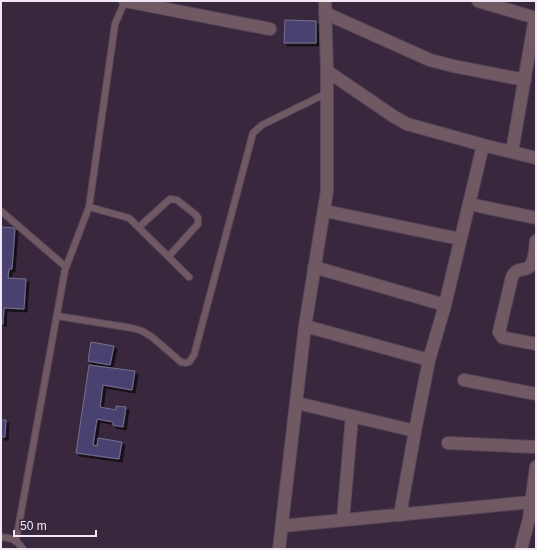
<svg xmlns="http://www.w3.org/2000/svg" width="537" height="550" viewBox="0 0 537 550" font-family="Arial,sans-serif">
  <style>
    .building { fill: #4a4371; stroke: #74708e; filter: url(#shadow) }
    .lines { fill: none; stroke-linecap: round; stroke-linejoin: round }
    .lane-casing { stroke: #57465a; stroke-width: 8 }
    .street-casing { stroke: #57465a; stroke-width: 14 }
    .lane { stroke: #715964; stroke-width: 6 }
    .street { stroke: #715964; stroke-width: 12 }
  </style>
  <defs>
    <filter id="shadow"><feDropShadow dx="3" dy="3" stdDeviation="0" flood-color="#0009"/></filter>
  </defs>
  <rect width="100%" height="100%" fill="#39273d"/>
  <path class="building" d="M 285,20 L 316,21 L 316,43 L 284,43 Z
    M 1,227 L 15,228 L 12,269 L 9,269 L 8,278 L 26,279 L 24,309 L 4,308 L 3,324 L 1,323 Z
    M 91,342 L 114,346 L 110,365 L 88,361 Z
    M 89,365 L 135,371 L 132,390 L 103,385 L 100,407 L 116,410 L 116,406 L 126,407 L 123,427 L 113,425 L 113,422 L 97,419 L 93,445 L 97,446 L 98,438 L 122,442 L 119,459 L 76,453 Z
    M 1,420 L 6,420 L 5,437 L 1,437 Z"/>
  <g class="lines">
    <g class="lane-casing">
      <path id="lane" d="M 89,207 L 129,218 L 189,277
        M 1,211 L 66,267
        M 139,227 L 170,199 L 177,200 L 196,215 L 198,218 L 198,224 L 169,256
        M 57,316 L 132,328 L 142,331 L 152,337 L 181,362 L 186,363 L 189,362 L 194,355 L 253,133 L 262,125 L 327,93
        M 1,537 C 12,538 17,540 23,549
        M 16,540 L 65,270 L 89,207 L 115,24 L 125,1"/>
    </g>
    <g class="street-casing">
      <path id="street" d="M 125,1 L 270,29
        M 478,1 L 536,18
        M 325,13 L 430,60 L 453,66 L 525,80
        M 327,71 L 393,116 L 407,124 L 483,145 L 536,158
        M 512,152 L 535,18
        M 469,204 L 536,218
        M 325,211 L 460,239
        M 536,241 C 535,248 535,261 530,266 C 525,272 517,266 512,277 L 499,332 L 502,337 L 505,338 L 536,344
        M 314,267 L 445,305
        M 305,326 L 429,360
        M 464,380 L 536,394
        M 297,403 L 415,431
        M 448,443 L 536,447
        M 400,515 L 415,431 L 429,360 L 445,305 L 483,145
        M 343,520 L 352,416
        M 282,526 L 531,502
        M 279,549 L 305,326 L 327,191 L 327,71 L 325,1
        M 521,549 L 529,519 L 536,467"/>
    </g>
    <use href="#lane" class="lane"/>
    <use href="#street" class="street"/>
  </g>
  <rect width="537" height="550" fill="none" stroke="#f2e7f5" stroke-width="4"/>
  <path d="M14 530v6h82v-6" fill="none" stroke="#f2e7f5" stroke-width="2"/>
  <text x="20" y="530" font-size="12" fill="#f2e7f5" stroke="#39273d" stroke-width="3" paint-order="stroke">50 m</text>
</svg>
